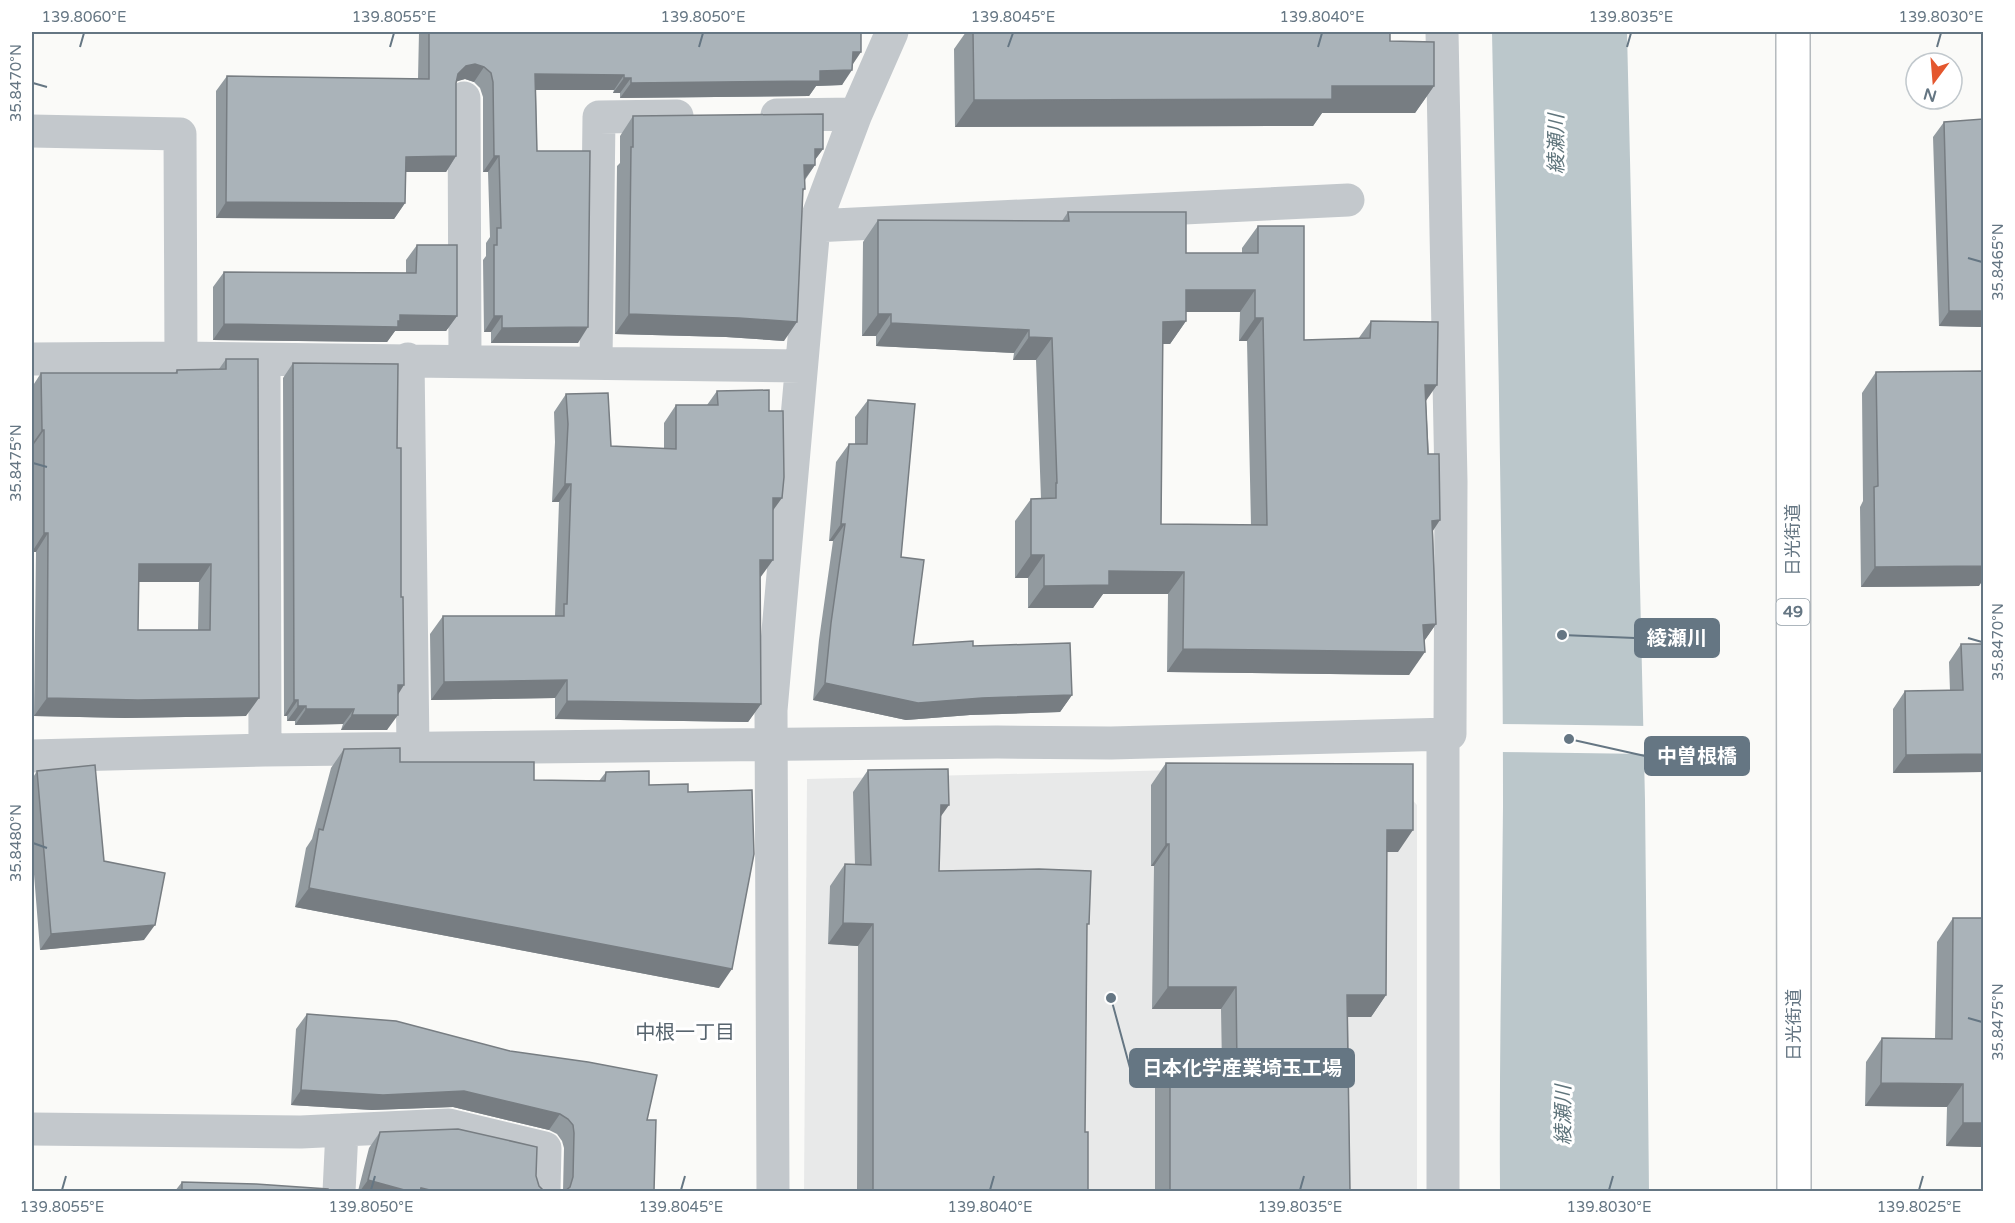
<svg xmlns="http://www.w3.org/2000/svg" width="2015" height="1223" viewBox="0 0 2015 1223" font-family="'Varela Round','Noto Sans JP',sans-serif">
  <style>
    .built { fill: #e8e9e9 }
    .water { fill: #bbc7cb }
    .pier { fill: #fafaf8 }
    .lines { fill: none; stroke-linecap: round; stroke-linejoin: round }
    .major-casing { stroke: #b5babe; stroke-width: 36 }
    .minor { stroke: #c3c8cc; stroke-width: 33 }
    .major { stroke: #fff; stroke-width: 33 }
    .wall { fill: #929a9f; fill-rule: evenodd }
    .shaded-wall { fill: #777d82 }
    .building { fill: #aab3b9; stroke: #777d82; stroke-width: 1.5; fill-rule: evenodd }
    .ticks { fill: none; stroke: #657683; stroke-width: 2 }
    .labels { text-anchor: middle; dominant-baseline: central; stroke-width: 6; stroke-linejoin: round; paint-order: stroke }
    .shield { fill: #fff; stroke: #939fa8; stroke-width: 1.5 }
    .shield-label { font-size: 16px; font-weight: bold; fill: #657683 }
    .street-label { font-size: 18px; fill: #657683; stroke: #fff }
    .water-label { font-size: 20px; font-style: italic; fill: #60757c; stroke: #fff }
    .neighbourhood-label { font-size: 20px; fill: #57646e; stroke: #fff }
    .leader { fill: none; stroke: #657683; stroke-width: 2 }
    .callout-dot { fill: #657683; stroke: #fff; stroke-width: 2 }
    .callout { fill: #657683; stroke: #657683; stroke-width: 2 }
    .callout-label { font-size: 20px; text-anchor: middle; font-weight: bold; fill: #fff }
    .neatline { fill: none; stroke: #657683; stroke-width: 2 }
    .ticks-label { font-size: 15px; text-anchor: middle; fill: #657683 }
  </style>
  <rect width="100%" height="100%" fill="#fafaf8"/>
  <path class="built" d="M 1380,765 L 1417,805 L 1417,1191 L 804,1192 L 807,779 Z"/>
  <path class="water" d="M 1492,32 L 1627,32 L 1645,800 L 1649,1191 L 1500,1191 C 1499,1063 1502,935 1503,807 C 1503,548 1497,290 1492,32 Z"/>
  <path class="pier" d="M 1499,724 L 1647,726 L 1647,754 L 1499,752 Z"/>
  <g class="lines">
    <g class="major-casing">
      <path id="major" d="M 1793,32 L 1794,1192"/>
    </g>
    <path class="minor" d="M 464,98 L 465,361
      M 777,115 L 856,114
      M 32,131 L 180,134 L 181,358
      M 814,226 L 1348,200
      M 32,359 L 181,358 L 801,366
      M 408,359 L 413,749
      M 264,360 L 265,750
      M 596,363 L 599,117 L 677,116
      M 1443,735 L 1443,1192
      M 32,756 L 265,750 L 997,742 L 1111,743 L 1450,734 L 1451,481 L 1442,32
      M 32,1129 L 301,1132 L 449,1125 L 545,1148 L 544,1192
      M 339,1192 L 342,1130
      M 773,1192 L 771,710 L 814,226 L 856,114 L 892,32"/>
    <use href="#major" class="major"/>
  </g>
  <path class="wall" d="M 419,32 L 861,32 L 852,64 L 842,85 L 816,86 L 809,96 L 620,98 L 620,93 L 613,93 L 614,90 L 536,90 L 537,151 L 578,343 L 491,343 L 491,332 L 484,332 L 483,260 L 486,256 L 486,243 L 490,237 L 488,172 L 483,172 L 483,97 L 480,88 L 474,82 L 465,79 L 456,81 L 456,156 L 446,172 L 405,172 L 405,203 L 394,219 L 216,218 L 216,91 L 227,76 L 418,79 Z
    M 966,32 L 1390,32 L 1390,41 L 1434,86 L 1415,113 L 1322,113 L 1313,126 L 955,127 L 954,49 Z
    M 633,116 L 823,149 L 815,160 L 815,165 L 805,180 L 805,189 L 803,191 L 784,341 L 726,337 L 615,334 L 617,166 L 620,163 L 620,136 Z
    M 1944,122 L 1983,327 L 1939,326 L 1933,137 Z
    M 1068,212 L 1186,253 L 1242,253 L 1242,248 L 1258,226 L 1304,340 L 1358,339 L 1371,321 L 1426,401 L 1433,531 L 1436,624 L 1424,641 L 1409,675 L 1167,672 L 1168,594 L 1103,594 L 1093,608 L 1028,608 L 1028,578 L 1015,578 L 1015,521 L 1031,499 L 1041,499 L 1036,360 L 1013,360 L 1014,353 L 876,346 L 876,336 L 862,336 L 863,242 L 878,220 L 1062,221 ZM 1186,312 L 1240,312 L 1239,341 L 1247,341 L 1251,525 L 1161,524 L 1163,344 L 1170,344 L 1186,321 Z
    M 417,245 L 457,316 L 446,331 L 395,331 L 387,342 L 213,340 L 213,287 L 224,272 L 406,273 L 406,260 Z
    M 226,359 L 246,716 L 125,718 L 34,716 L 36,552 L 32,552 L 32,387 L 41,373 L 175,373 L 177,370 L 219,369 ZM 138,582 L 199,582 L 198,630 L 138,630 Z
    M 293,363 L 397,448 L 398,695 L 387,730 L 341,730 L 343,724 L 295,725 L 295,721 L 287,721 L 287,716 L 284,716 L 283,378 Z
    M 1876,372 L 1979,586 L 1861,587 L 1860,507 L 1863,501 L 1862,393 Z
    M 717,391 L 773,511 L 760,578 L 761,704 L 748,722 L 555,719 L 555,698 L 431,700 L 430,634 L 443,616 L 555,616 L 559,502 L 552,502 L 555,442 L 554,412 L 566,394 L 611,446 L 664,449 L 664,423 L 676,405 L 707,405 Z
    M 868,400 L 901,557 L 913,645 L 973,646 L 1072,695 L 1060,712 L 970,715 L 906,720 L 813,700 L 819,640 L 833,541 L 829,541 L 836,462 L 849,444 L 855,444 L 855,417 Z
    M 1961,644 L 1983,772 L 1893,773 L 1893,709 L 1905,691 L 1950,691 L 1949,662 Z
    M 344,749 L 400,762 L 534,780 L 599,781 L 606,772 L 649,785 L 688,792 L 719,988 L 295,907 L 306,848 L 312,839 L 331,768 Z
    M 1166,763 L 1398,852 L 1387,852 L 1386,995 L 1371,1017 L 1348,1017 L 1350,1191 L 1155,1191 L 1155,1088 L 1170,1066 L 1222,1066 L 1221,1009 L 1152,1009 L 1154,866 L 1151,866 L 1151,785 Z
    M 868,770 L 941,816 L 939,871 L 1087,926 L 1085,1132 L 1088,1191 L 857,1191 L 858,946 L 828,944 L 830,886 L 845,864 L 855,865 L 853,792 Z
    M 37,771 L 144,940 L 40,950 L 32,849 L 32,779 Z
    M 1953,918 L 1983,1147 L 1946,1146 L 1947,1107 L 1865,1106 L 1866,1062 L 1882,1038 L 1935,1039 L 1937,942 Z
    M 307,1014 L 647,1120 L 654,1191 L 563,1191 L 564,1148 L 562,1141 L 557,1134 L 549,1130 L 453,1107 L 372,1110 L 291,1105 L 296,1029 Z
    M 380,1132 L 536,1176 L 539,1186 L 544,1191 L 358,1191 L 369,1148 Z
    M 182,1182 L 328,1191 L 175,1191 Z"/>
  <path class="shaded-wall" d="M 853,52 L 861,52 L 851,67 Z
    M 475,64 L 484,67 L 474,82 L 465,79 L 455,82 L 458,74 L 466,66 Z
    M 852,70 L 842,85 L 816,86 L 809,96 L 620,98 L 631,83 L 820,71 Z
    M 535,74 L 624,75 L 614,90 L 525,90 Z
    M 624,78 L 631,78 L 620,93 L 613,93 Z
    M 1332,86 L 1434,86 L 1415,113 L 1322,113 L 1313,126 L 955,127 L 974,100 Z
    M 815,149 L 823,149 L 811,165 L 815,165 L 801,184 L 791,184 Z
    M 456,156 L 446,172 L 395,172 L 406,157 Z
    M 494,156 L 499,156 L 488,172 L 483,172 Z
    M 226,202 L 405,203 L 394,219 L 216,218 Z
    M 1186,290 L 1255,290 L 1240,312 L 1170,312 Z
    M 1949,311 L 1983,311 L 1983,327 L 1939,326 Z
    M 629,314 L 739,318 L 797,322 L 784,341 L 726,337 L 615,334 Z
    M 878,314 L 891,314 L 876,336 L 862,336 Z
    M 400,315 L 457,316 L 446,331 L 395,331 L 387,342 L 213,340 L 224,324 Z
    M 494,316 L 502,316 L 491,332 L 484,332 Z
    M 1255,318 L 1263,318 L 1247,341 L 1239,341 Z
    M 1186,321 L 1170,344 L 1147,344 L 1163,322 Z
    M 891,323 L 1029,330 L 1014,353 L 876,346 Z
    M 588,327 L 578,343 L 491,343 L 502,328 Z
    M 1029,337 L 1052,338 L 1036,360 L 1013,360 Z
    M 1425,385 L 1437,385 L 1421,408 Z
    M 42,430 L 44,430 L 32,447 L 32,444 Z
    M 565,484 L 571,484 L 559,502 L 552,502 Z
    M 773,498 L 782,498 L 769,516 Z
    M 1440,520 L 1425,543 L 1432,521 Z
    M 841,524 L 845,524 L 833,541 L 829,541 Z
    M 44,533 L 48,533 L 36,552 L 32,552 Z
    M 1031,555 L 1044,555 L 1028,578 L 1015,578 Z
    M 760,560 L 773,560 L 760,578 Z
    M 139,564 L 211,564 L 199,582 L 126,582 Z
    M 1983,566 L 1983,580 L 1979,586 L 1861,587 L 1875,567 Z
    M 1109,571 L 1184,572 L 1168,594 L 1103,594 L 1093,608 L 1028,608 L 1044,586 Z
    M 1436,624 L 1420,647 L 1423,625 Z
    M 1183,649 L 1425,652 L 1409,675 L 1167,672 Z
    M 567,680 L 555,698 L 431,700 L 444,682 Z
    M 825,683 L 1072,695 L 1060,712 L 970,715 L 906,720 L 813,700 Z
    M 398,685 L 404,685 L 394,701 Z
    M 47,698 L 259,698 L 246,716 L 125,718 L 34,716 Z
    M 294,700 L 298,700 L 287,716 L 284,716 Z
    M 567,701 L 761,704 L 748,722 L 555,719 Z
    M 298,706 L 306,706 L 295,721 L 287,721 Z
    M 306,709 L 354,709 L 343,724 L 295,725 Z
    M 352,715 L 398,715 L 387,730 L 341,730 Z
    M 1983,754 L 1983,772 L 1893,773 L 1906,755 Z
    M 941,805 L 949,805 L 934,826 Z
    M 1387,830 L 1413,830 L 1398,852 L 1372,852 Z
    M 1166,844 L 1169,844 L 1154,866 L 1151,866 Z
    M 309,888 L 732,969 L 719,988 L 295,907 Z
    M 843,923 L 873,924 L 858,946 L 828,944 Z
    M 155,925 L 144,940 L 40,950 L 51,934 Z
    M 1168,987 L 1236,987 L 1221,1009 L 1152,1009 Z
    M 1347,995 L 1386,995 L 1371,1017 L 1332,1017 Z
    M 1881,1083 L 1963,1084 L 1947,1107 L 1865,1106 Z
    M 301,1090 L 464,1091 L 560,1114 L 549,1130 L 453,1107 L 372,1110 L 291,1105 Z
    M 1963,1123 L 1983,1123 L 1983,1147 L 1946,1146 Z
    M 368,1180 L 408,1191 L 360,1191 Z
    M 421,1188 L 434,1191 L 419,1191 Z"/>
  <path class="building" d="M 429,32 L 861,32 L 861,52 L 853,52 L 852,70 L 820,71 L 820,81 L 631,83 L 631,78 L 624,78 L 624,75 L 535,74 L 537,151 L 590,151 L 588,327 L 502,328 L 502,316 L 494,316 L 494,245 L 497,245 L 497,228 L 501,228 L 499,156 L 494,156 L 493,82 L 491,73 L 484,67 L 475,64 L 466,66 L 458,74 L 456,83 L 456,156 L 406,157 L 405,203 L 226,202 L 227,76 L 429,79 Z
    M 973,32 L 1390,32 L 1390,41 L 1434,42 L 1434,86 L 1332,86 L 1332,99 L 974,100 Z
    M 823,114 L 823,149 L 815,149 L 815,165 L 804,165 L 805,189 L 803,189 L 797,322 L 739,318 L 629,314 L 631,147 L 633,147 L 633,116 Z
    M 1983,119 L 1983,311 L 1949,311 L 1944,122 Z
    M 1068,212 L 1186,212 L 1186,253 L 1258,253 L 1258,226 L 1304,226 L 1304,340 L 1370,338 L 1371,321 L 1438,322 L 1437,385 L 1425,385 L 1428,454 L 1439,454 L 1440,520 L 1432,521 L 1436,624 L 1423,625 L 1425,652 L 1183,649 L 1184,572 L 1109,571 L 1109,585 L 1044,586 L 1044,555 L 1031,555 L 1031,499 L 1056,498 L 1056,483 L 1057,483 L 1052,338 L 1029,337 L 1029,330 L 891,323 L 891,314 L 878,314 L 878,220 L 1069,221 ZM 1186,290 L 1255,290 L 1255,318 L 1263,318 L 1267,525 L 1161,524 L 1163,322 L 1186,321 Z
    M 417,245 L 457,245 L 457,316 L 400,315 L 400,321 L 398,321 L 398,327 L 224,324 L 224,272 L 416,273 Z
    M 226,359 L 258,359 L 259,698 L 138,700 L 47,698 L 48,533 L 44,533 L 44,430 L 42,430 L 41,373 L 177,373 L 177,370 L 226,369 ZM 139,564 L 211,564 L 210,630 L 138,630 Z
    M 293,363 L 398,364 L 397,448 L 401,448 L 401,597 L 403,597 L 404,685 L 398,685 L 398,715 L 352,715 L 354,709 L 306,709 L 306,706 L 298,706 L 298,700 L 294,700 Z
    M 1983,371 L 1983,566 L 1875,567 L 1874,487 L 1878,486 L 1876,372 Z
    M 769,390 L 769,411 L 783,411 L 784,477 L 782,498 L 773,498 L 773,560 L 760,560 L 761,704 L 567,701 L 567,680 L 444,682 L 443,616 L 564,616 L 564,604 L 567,604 L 571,484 L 565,484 L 568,424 L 566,394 L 608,393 L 611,446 L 676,449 L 676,405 L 718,405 L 717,391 Z
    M 868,400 L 915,404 L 901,557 L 924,560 L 913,645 L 973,641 L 973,646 L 1070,643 L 1072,695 L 982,698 L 918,703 L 825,683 L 831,623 L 845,524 L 841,524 L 849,444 L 867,444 Z
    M 1961,644 L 1983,644 L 1983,754 L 1906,755 L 1905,691 L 1963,690 Z
    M 400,748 L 400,762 L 534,762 L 534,780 L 605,781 L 606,772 L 649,771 L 649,785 L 688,784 L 688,792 L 752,790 L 754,854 L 732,969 L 309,888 L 319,829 L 323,830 L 344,749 Z
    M 1166,763 L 1413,764 L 1413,830 L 1387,830 L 1386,995 L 1347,995 L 1350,1191 L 1170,1191 L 1170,1066 L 1237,1066 L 1236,987 L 1168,987 L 1169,844 L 1166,844 Z
    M 95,765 L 104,861 L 165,873 L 155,925 L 51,934 L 37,771 Z
    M 948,769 L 949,805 L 941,805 L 939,871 L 1039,869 L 1091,871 L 1089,924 L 1087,924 L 1085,1132 L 1088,1132 L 1088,1191 L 873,1191 L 873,924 L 843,923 L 845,864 L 871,865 L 868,770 Z
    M 1953,918 L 1983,918 L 1983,1123 L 1963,1123 L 1963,1084 L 1881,1083 L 1882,1038 L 1952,1039 Z
    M 307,1014 L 396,1021 L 510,1051 L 588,1062 L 657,1075 L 647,1120 L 656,1120 L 654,1191 L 565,1191 L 570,1187 L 573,1177 L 574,1133 L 573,1125 L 568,1119 L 560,1114 L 464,1091 L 383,1095 L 301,1090 Z
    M 458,1129 L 537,1147 L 536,1176 L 539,1186 L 544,1191 L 434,1191 L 421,1188 L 420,1191 L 408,1191 L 368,1180 L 380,1132 Z
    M 182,1182 L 256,1184 L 328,1189 L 328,1191 L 182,1191 Z"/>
  <path class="ticks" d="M 80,47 L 84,33M 390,47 L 394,33M 699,47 L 703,33M 1008,47 L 1013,33M 1318,47 L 1322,33M 1627,47 L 1631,33M 1937,47 L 1941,33M 33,83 L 47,87M 1968,258 L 1982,262M 33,463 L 47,467M 1968,638 L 1982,642M 33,843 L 47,848M 1968,1018 L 1982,1022M 62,1190 L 66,1176M 371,1190 L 375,1176M 681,1190 L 685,1176M 990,1190 L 994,1176M 1300,1190 L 1304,1176M 1609,1190 L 1613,1176M 1919,1190 L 1923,1176"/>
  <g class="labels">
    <rect class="shield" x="1776.5" y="599" width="33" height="26" rx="4.5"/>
    <g class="shield-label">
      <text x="1793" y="612">49</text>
    </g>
    <g class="street-label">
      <text transform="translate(1793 540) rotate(-90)">日光街道</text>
      <text transform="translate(1794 1025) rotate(-90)">日光街道</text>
    </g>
    <g class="water-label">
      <text transform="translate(1557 144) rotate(-90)">綾瀬川</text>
      <text transform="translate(1564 1115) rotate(-90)">綾瀬川</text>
    </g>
    <g class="neighbourhood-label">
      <text x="685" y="1033">中根一丁目</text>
    </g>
  </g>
  <path class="leader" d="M1562 635L1635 638M1569 739L1645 756M1111 998L1130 1068"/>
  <g class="callout-dot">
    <circle cx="1562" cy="635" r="6"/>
    <circle cx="1569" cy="739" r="6"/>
    <circle cx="1111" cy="998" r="6"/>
  </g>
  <g class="callout">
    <rect x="1635" y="619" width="84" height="38" rx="6"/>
    <rect x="1645" y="737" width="104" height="38" rx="6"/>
    <rect x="1130" y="1049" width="224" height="38" rx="6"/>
  </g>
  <g class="callout-label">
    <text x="1677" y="645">綾瀬川</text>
    <text x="1697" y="763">中曽根橋</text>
    <text x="1242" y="1075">日本化学産業埼玉工場</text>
  </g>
  <rect width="2015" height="1223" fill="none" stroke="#ffffff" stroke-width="66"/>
  <g transform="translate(1934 81) rotate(196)"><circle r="28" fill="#ffffff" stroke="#c1c8cd" stroke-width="1.5"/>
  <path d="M0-4.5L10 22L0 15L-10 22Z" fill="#e4572e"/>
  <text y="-9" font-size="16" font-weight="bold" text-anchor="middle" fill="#657683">N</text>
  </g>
  <rect x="33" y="33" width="1949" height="1157" class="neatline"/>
  <g class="ticks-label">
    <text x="84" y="22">139.8060°E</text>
    <text x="394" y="22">139.8055°E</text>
    <text x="703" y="22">139.8050°E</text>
    <text x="1013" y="22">139.8045°E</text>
    <text x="1322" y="22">139.8040°E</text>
    <text x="1631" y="22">139.8035°E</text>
    <text x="1941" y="22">139.8030°E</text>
    <text transform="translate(16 83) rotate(-90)" y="5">35.8470°N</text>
    <text transform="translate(1998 262) rotate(-90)" y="5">35.8465°N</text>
    <text transform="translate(16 463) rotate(-90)" y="5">35.8475°N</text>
    <text transform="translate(1998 642) rotate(-90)" y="5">35.8470°N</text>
    <text transform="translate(16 843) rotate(-90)" y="5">35.8480°N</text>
    <text transform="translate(1998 1022) rotate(-90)" y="5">35.8475°N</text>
    <text x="62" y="1212">139.8055°E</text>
    <text x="371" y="1212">139.8050°E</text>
    <text x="681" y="1212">139.8045°E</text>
    <text x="990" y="1212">139.8040°E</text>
    <text x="1300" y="1212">139.8035°E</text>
    <text x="1609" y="1212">139.8030°E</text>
    <text x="1919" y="1212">139.8025°E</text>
  </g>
</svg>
